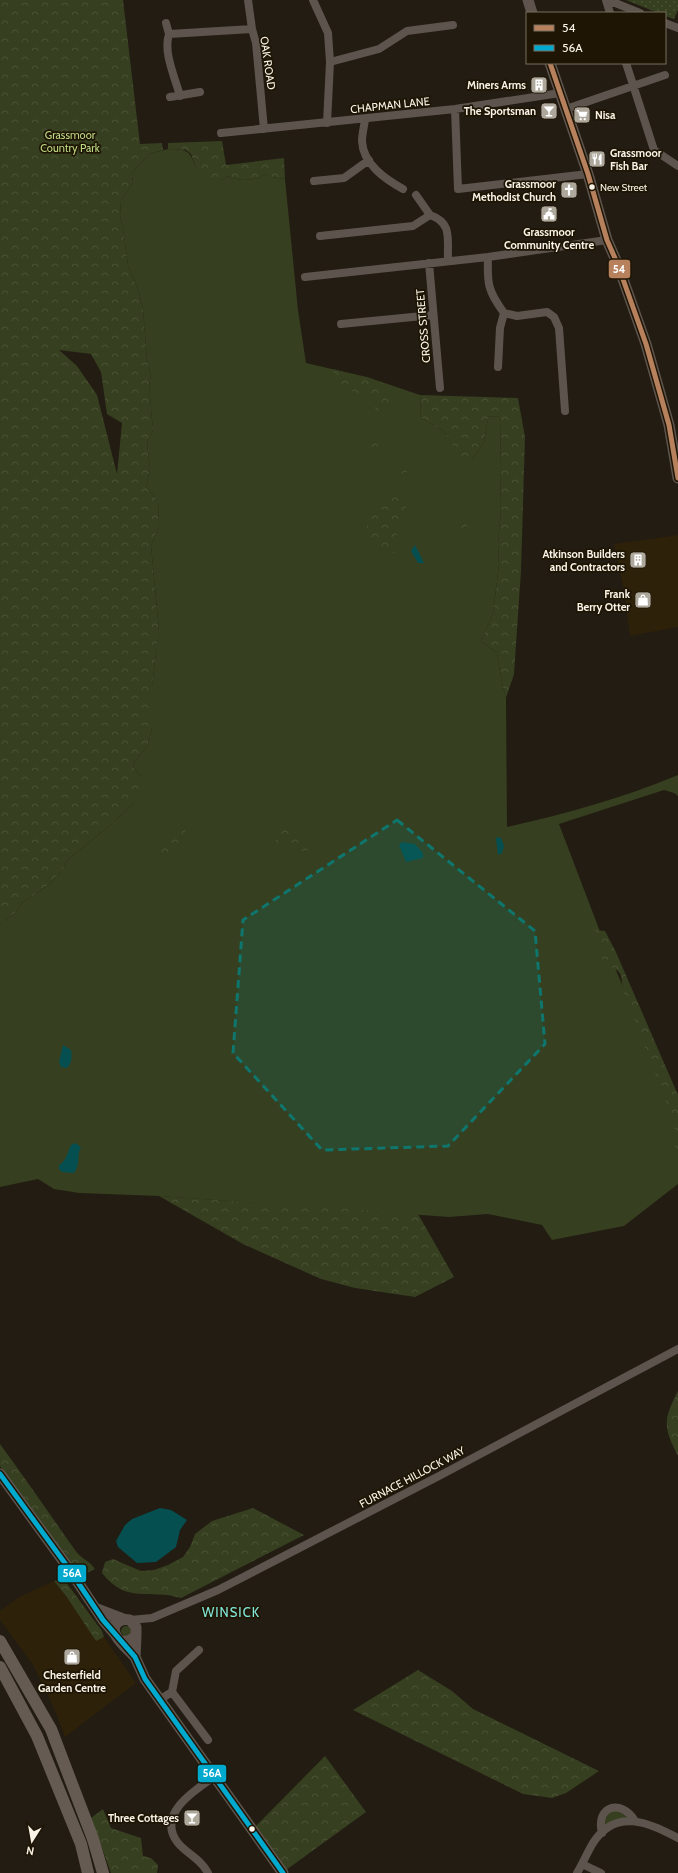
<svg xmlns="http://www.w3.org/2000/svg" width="678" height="1873" viewBox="0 0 678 1873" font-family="Cabin,sans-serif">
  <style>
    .built { fill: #2d2109 }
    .grass { fill: #363f1f }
    .forest { fill: url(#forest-crowns); fill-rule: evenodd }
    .garden { fill: url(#garden-dots) }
    .water { fill: #054f51 }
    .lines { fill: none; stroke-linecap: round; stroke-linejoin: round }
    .minor { stroke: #5d544e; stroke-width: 8 }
    .major { stroke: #5e544d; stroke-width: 11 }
    .highway { stroke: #655b52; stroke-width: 12 }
    .bus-1-casing { stroke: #1e1504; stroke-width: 8 }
    .bus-2-casing { stroke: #1e1504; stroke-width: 8 }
    .bus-1 { stroke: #b6815c; stroke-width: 5 }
    .bus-2 { stroke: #00a9ce; stroke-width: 5 }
    .marked { fill: #0f766e; fill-opacity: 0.2; stroke: #0f766e; stroke-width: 3; stroke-dasharray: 8 5; stroke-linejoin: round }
    .bus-dot { fill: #f9f3e7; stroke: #1e1504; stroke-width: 1.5 }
    .labels { text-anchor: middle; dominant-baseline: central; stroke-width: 3.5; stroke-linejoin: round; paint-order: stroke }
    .bus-label { font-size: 10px; fill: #f9f3e7; stroke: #1e1504; text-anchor: start }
    .street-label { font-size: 11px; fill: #f9f3e7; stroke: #1e1504 }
    .poi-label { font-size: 11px; font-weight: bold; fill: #f9f3e7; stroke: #1e1504; text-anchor: end }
    .park-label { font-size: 11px; fill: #beda83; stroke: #1e1504 }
    .quarter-label { font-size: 13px; letter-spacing: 1px; fill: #82eadb; stroke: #1e1504 }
    .line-badge { stroke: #1e1504; stroke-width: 1.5 }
    .badge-label { font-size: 11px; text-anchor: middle; font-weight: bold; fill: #fff }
  </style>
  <defs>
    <pattern id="forest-crowns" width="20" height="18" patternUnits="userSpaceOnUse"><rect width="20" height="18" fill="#363f1f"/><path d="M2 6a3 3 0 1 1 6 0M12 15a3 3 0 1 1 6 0" fill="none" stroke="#4a5235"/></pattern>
    <pattern id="garden-dots" width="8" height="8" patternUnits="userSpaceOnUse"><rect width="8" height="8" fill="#363f1f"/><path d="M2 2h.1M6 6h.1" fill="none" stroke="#4a5235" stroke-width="1.8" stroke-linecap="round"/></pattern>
  </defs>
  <rect width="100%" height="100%" fill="#221c12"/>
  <path class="built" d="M 678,535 L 678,627 L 630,636 L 623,586 L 614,544 Z
    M 54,1581 L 66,1596 L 96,1640 L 104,1637 L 136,1683 L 65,1737 L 53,1706 L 33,1665 L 0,1620 L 0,1611 L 19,1597 Z"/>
  <path class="grass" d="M 168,149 C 188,150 189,149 196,168 L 221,181 L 228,176 C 242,182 253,181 266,174 L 271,177 L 285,179 L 298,310 L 306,363 L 367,377 L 420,395 L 421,418 L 444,431 L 450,441 L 472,460 L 484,443 L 488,417 L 498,416 L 501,422 L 500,470 L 501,508 L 498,545 L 499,565 L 493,614 L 481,641 L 497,653 L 502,683 L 506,698 L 507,827 C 565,814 623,798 678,775 L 678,796 L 674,793 L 664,790 L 559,824 L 604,942 L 678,1116 L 678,1184 L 624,1226 L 552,1240 L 542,1225 L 488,1214 L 449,1217 L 159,1196 L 79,1193 L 54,1189 L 38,1179 L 0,1187 L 0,924 L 15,913 L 22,903 L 50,884 L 63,869 L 67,860 L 107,828 L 133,804 L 142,777 L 133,767 L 134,763 L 148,745 L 152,728 L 152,685 L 159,630 L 151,546 L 159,527 L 158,501 L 146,487 L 150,469 L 147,442 L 153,431 L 149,386 L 151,375 L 147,360 L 143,309 L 138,289 L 128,266 L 124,235 L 120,216 L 121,200 L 133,183 L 132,173 L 149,154 Z
    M121 1631a5 5 0 1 1 10 0a5 5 0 1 1-10 0Z
    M 616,1810 L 630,1818 L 605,1826 L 603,1824 L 608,1813 Z"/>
  <path class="forest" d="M 0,0 L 123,0 L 140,144 L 162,143 L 163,150 L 149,154 L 132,173 L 133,183 L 121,200 L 120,216 L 124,235 L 128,266 L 138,289 L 143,309 L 147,360 L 151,375 L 149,386 L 153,431 L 147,442 L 150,469 L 146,487 L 158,501 L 159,527 L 151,546 L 159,631 L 152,685 L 152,728 L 148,745 L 134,763 L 133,767 L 142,777 L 141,789 L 133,804 L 107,828 L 67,860 L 63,869 L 50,884 L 22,903 L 15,913 L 0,924 ZM 59,350 L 91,354 L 101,372 L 107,414 L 122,423 L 117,474 L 97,395 L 77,366 Z
    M 222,141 L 226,165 L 284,158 L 285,179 L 271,177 L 266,174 C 253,181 242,182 228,176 L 221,181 L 208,181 L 196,168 L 191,154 L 186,150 L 168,149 L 168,143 Z
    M 333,369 L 392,386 L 388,411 L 377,411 L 367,397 L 336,385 Z
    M 420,395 L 518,398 L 525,437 L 521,571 L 514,674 L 506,698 L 502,683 L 497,653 L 481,641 L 493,614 L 499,565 L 498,545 L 501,508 L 500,470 L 501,422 L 498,416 L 488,417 L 484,443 L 472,460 L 460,458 L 444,431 L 421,418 Z
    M 370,442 L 376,442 L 379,448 L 376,460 L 371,464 L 368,453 L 371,448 Z
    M 399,463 L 406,468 L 407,472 L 404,474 L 401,473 L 396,467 Z
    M 401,496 L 406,506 L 407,522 L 398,529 L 395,552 L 384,556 L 365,539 L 369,513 L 377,506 L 381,498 Z
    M 462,517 L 466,518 C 468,525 468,532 464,539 C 458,533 458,528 459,519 Z
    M 193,818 L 173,853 L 162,860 L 157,858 L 182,819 Z
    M 288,823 L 299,834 L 322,849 L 300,851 L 274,847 L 274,843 Z
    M 594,930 L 605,931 L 615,950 L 678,1095 L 678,1154 L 675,1147 L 674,1128 L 668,1107 L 623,991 C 621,973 623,971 605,965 L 599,953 L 602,944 Z
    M 159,1196 L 418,1214 L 454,1277 L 415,1297 L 355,1288 L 321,1279 L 243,1244 Z
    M 678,1391 L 678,1456 C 663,1427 663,1420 678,1391 Z
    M 0,1444 C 26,1479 50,1515 75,1550 C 80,1558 89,1560 95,1569 L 77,1578 L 0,1466 Z
    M 253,1508 L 304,1535 L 181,1598 C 148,1588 127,1605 102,1573 L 105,1562 L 113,1559 L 141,1571 L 154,1570 L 168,1565 L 183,1557 L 190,1547 L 195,1534 L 212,1521 Z
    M 63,1578 L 102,1631 L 104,1637 L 96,1641 L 66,1596 L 54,1581 Z
    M 418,1670 L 452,1691 L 473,1709 L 599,1771 L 566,1793 L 552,1798 L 523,1794 L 353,1710 Z
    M 325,1756 L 366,1812 L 286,1870 L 255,1827 Z
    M 103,1809 L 111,1828 L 141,1838 L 143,1856 L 151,1858 L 158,1865 L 157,1873 L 111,1873 L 91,1818 Z"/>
  <path class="garden" d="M 626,0 L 678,0 L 678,10 L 674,19 L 665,16 L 665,13 L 658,13 Z"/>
  <path class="water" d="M 415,545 L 424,563 L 418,563 L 411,551 Z
    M 497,837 L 501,838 L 504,846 L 502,853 L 498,855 L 496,839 Z
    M 402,842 L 415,844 L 423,853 L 423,858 L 406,862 L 399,845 Z
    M 63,1045 L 71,1050 C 72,1057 72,1063 67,1068 L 61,1067 L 59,1062 Z
    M 75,1143 L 81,1147 C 76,1155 81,1164 74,1173 L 62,1172 L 59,1169 L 59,1165 C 66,1162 68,1151 71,1145 Z
    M 160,1508 L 171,1510 L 187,1520 L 180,1530 L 176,1547 L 156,1562 L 137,1563 L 118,1547 L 116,1541 L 125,1525 L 132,1519 Z"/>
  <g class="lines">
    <path class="minor" d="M 248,0 L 252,29 L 256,43 L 264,129
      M 313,0 L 328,33 L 330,62 L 327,123
      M 606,0 L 610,13
      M 608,0 L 640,13
      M 166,23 L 169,34
      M 665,23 L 678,28
      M 330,62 L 379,49 L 407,31 L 453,25
      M 626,63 L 654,150 L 678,166
      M 180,96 C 175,77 163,53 169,34 L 252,29
      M 170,97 L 200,92
      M 455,109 L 458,189 L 588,174
      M 566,109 L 665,75
      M 365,120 C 364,127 362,134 362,141 C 363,164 385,179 403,189
      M 221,133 L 455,109 L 560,93
      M 314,181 L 344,178 L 369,160
      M 416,195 L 430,215
      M 320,236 L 413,226 L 430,215 C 453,223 447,239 448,261
      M 488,257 C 487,284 488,291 504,313 L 517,316 L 547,312 L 554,317 L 559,328 L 565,411
      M 429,263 L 440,388
      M 305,277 L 488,257 L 607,240
      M 341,324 L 433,315
      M 498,367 L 500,328 L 504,313
      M 130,1620 L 152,1618 L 218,1590 L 439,1476 L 678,1349
      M 172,1692 L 208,1740
      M 159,1700 L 172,1692 L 176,1671 L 199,1650
      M 602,1833 C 595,1806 621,1798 635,1821
      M 582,1864 L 601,1873
      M 208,1873 C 201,1859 187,1854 178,1843 C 156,1815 193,1791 214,1777
      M 577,1873 C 583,1863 587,1853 593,1843 C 616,1807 649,1823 678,1838"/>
    <path class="major" d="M 528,0 L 532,13
      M 550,63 L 588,174 L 607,240 L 618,265 L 646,344 L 669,425 L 678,478
      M 0,1474 L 67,1566 L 103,1620 L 114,1633
      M 97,1609 L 123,1619
      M 136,1636 L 135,1657 L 145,1679 L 283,1873
      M 121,1641 L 129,1641 L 136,1636 L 136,1627 L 130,1620 C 126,1619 122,1619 118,1622 C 105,1632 128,1649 135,1657"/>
    <path class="highway" d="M 0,1641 L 51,1729 L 93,1839 L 103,1873
      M 0,1667 L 37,1736 L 81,1844 L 88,1873"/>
    <g class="bus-1-casing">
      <path id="bus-1" d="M 550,63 L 588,174 L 607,240 L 618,265 L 646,344 L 669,425 L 678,478"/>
    </g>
    <g class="bus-2-casing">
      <path id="bus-2" d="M 0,1474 L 67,1566 L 103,1620 L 135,1657 L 145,1679 L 283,1873"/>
    </g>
    <use href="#bus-1" class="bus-1"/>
    <use href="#bus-2" class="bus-2"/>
  </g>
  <path class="marked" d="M 397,820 L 535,931 L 545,1044 L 448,1146 L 322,1150 L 233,1053 L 243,920 Z"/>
  <defs>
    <g id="building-square" transform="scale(0.9)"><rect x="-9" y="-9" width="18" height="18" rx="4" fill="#aea89c" stroke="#1e1504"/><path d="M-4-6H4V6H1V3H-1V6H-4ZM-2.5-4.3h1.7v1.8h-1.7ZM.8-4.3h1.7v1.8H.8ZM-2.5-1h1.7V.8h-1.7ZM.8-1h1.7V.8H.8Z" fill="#fff"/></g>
    <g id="bar-square" transform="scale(0.9)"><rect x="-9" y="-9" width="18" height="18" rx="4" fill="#aea89c" stroke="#1e1504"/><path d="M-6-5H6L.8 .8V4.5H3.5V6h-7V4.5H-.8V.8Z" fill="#fff"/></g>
    <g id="supermarket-square" transform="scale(0.9)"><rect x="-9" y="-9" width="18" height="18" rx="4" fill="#aea89c" stroke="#1e1504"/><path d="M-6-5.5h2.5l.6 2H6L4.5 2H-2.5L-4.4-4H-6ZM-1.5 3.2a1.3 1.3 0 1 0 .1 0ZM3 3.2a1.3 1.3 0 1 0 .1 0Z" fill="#fff"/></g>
    <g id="restaurant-square" transform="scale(0.9)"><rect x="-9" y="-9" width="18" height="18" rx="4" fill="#aea89c" stroke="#1e1504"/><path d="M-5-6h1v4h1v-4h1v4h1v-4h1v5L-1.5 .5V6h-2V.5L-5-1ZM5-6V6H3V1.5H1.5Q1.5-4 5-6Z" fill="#fff"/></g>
    <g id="church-square" transform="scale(0.9)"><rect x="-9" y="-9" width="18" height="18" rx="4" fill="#aea89c" stroke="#1e1504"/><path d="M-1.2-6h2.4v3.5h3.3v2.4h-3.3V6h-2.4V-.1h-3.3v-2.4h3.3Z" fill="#fff"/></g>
    <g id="civic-square" transform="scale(0.9)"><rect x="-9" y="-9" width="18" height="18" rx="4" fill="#aea89c" stroke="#1e1504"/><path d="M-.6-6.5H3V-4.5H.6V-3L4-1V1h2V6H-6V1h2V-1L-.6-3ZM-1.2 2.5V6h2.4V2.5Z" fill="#fff"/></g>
    <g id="shop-square" transform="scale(0.9)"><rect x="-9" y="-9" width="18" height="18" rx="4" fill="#aea89c" stroke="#1e1504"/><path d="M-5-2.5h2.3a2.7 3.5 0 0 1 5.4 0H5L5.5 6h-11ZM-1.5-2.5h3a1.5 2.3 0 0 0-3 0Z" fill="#fff"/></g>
  </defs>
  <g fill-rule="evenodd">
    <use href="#building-square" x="539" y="85"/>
    <use href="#bar-square" x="549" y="111"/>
    <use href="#supermarket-square" x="582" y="115"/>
    <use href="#restaurant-square" x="597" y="159"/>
    <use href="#church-square" x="569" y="190"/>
    <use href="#civic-square" x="549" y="214"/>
    <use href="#building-square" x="638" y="560"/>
    <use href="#shop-square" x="643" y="600"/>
    <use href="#shop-square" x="72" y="1657"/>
    <use href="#bar-square" x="192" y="1818"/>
  </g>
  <g class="bus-dot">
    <circle cx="592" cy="187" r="3.5"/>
    <circle cx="252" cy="1829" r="3.5"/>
  </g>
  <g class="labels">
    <g class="bus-label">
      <text x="600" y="187">New Street</text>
    </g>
    <g class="street-label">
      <text transform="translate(268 63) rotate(82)">OAK ROAD</text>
      <text transform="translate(390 105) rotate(-6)">CHAPMAN LANE</text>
      <text transform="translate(423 326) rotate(-95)">CROSS STREET</text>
      <text transform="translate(412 1477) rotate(-28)">FURNACE HILLOCK WAY</text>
    </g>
    <g class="poi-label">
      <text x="526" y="85">Miners Arms</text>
      <text x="536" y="111">The Sportsman</text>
      <text x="595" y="115" text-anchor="start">Nisa</text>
      <text x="610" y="153" text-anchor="start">Grassmoor<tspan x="610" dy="13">Fish Bar</tspan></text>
      <text x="556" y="184">Grassmoor<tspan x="556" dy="13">Methodist Church</tspan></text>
      <text x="549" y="232" text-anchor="middle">Grassmoor<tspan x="549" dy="13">Community Centre</tspan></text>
      <text x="625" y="554">Atkinson Builders<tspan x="625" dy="13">and Contractors</tspan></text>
      <text x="630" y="594">Frank<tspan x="630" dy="13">Berry Otter</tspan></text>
      <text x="72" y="1675" text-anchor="middle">Chesterfield<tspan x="72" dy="13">Garden Centre</tspan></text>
      <text x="179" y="1818">Three Cottages</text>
    </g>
    <g class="park-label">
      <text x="70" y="135">Grassmoor<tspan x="70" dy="13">Country Park</tspan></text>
    </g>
    <g class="quarter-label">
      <text x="231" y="1612">WINSICK</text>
    </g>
  </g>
  <g class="line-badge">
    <rect x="608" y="259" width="23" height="20" rx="4" fill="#b6815c"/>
    <rect x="57" y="1564" width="30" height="19" rx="4" fill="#00a9ce"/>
    <rect x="197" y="1764" width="30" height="19" rx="4" fill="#00a9ce"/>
  </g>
  <g class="badge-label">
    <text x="619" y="273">54</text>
    <text x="72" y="1577">56A</text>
    <text x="212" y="1777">56A</text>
  </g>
  <rect x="526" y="12" width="140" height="52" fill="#1e1504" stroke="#766e5f"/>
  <rect x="534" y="25" width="20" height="6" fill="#b6815c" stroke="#766e5f"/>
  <text x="562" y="32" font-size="12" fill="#f9f3e7">54</text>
  <rect x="534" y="45" width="20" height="6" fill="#00a9ce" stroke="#766e5f"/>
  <text x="562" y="52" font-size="12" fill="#f9f3e7">56A</text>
  <g transform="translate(32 1841) rotate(191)" stroke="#1e1504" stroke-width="3" paint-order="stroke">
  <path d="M0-3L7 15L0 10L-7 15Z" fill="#f9f3e7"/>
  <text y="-6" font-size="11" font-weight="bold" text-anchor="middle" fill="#f9f3e7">N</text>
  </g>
</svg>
